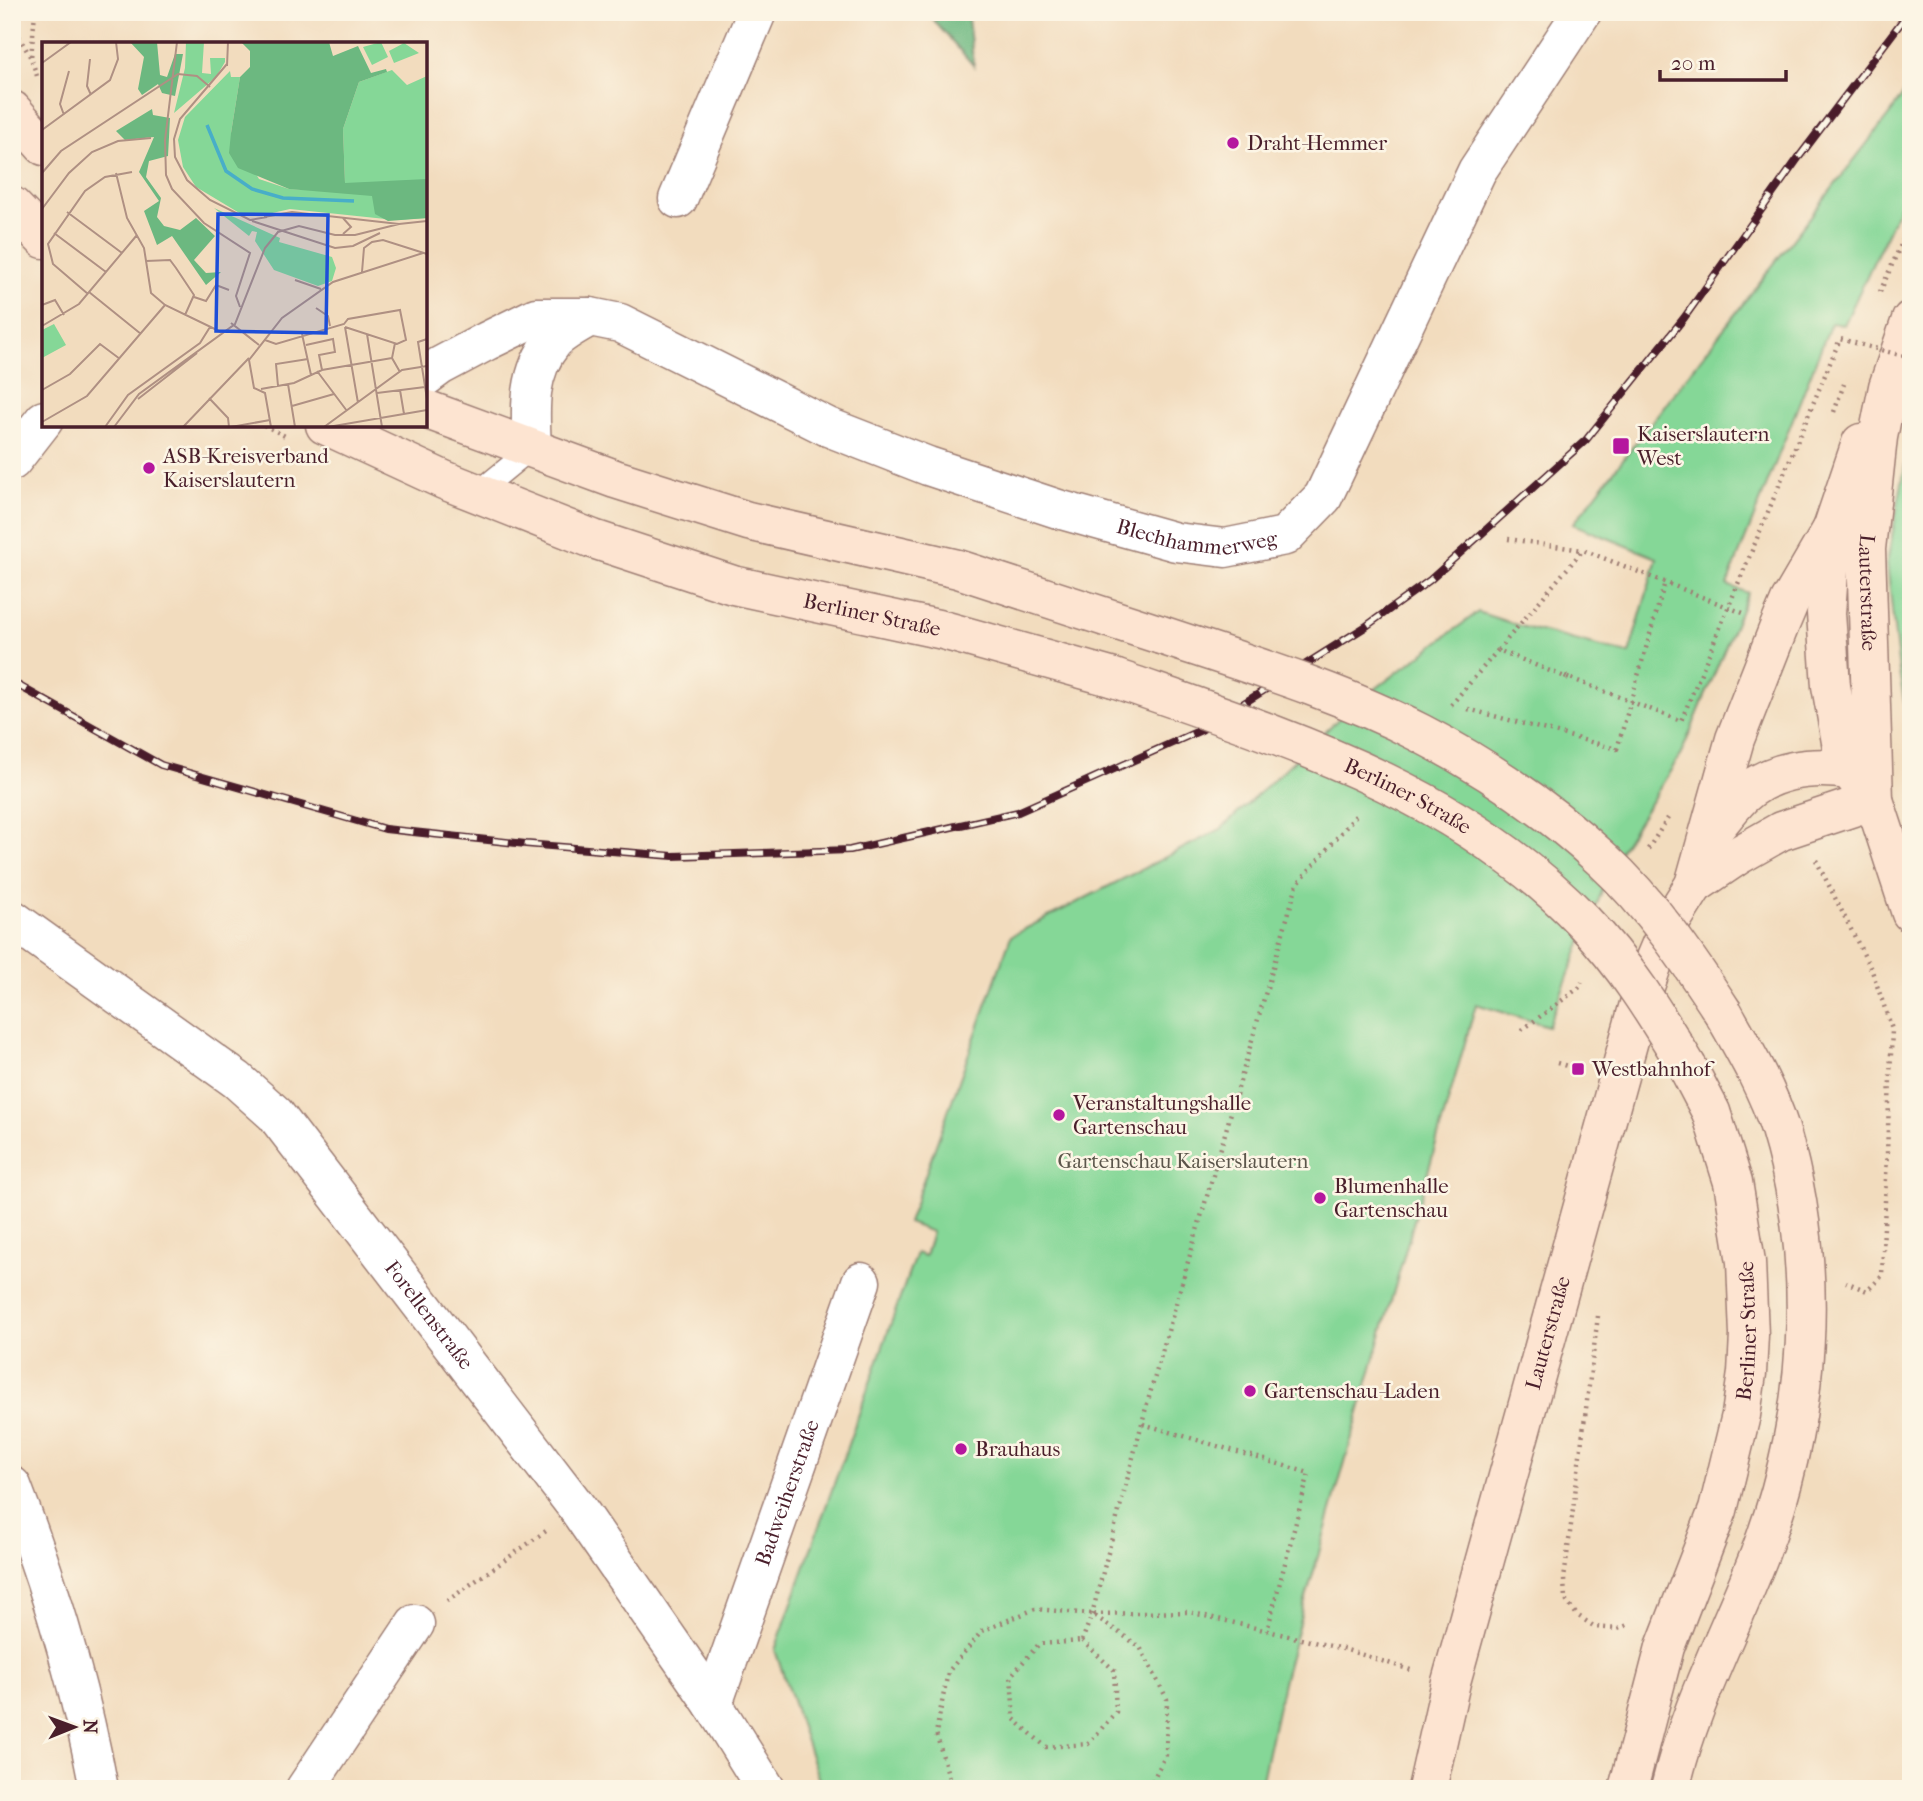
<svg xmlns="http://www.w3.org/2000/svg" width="1923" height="1801" viewBox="0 0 1923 1801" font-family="'IM FELL French Canon',serif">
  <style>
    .green { fill: #85d797; stroke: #687b61; stroke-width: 2 }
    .forest { fill: #6cb880; stroke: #5b6c56; stroke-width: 2 }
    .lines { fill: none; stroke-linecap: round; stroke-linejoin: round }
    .service-casing { stroke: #9e7e74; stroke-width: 24 }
    .minor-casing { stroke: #9e7e74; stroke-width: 41 }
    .secondary-casing { stroke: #9e7e74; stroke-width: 41 }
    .path { stroke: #9e7e74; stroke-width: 4.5; stroke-dasharray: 2 5; stroke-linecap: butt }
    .service { stroke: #fff; stroke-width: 21 }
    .minor { stroke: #fff; stroke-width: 38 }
    .secondary { stroke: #fde4d1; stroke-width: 38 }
    .rail-casing { stroke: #4a1f2b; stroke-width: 8 }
    .rail { stroke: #fcf5e5; stroke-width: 5; stroke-dasharray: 16; stroke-linecap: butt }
    .secondary-bridge-casing { stroke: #9e7e74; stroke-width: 41; stroke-linecap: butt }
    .path-bridge { stroke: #9e7e74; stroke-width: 4.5; stroke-dasharray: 2 5; stroke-linecap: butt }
    .secondary-bridge { stroke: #fde4d1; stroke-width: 38 }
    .poi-dot { fill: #b5179e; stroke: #fcf5e5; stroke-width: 2.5 }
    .labels { text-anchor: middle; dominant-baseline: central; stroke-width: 5; stroke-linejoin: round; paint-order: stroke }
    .poi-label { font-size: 21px; fill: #4a1f2b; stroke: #fcf5e5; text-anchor: start }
    .street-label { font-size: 21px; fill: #4a1f2b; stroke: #fcf5e5 }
    .park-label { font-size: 21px; fill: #5c564b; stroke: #fcf5e5 }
    .inset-river { fill: none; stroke: #48aec8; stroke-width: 3.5 }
    .inset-road { fill: none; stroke: #af9083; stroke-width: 2 }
    .view { fill: #1d4ed8; fill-opacity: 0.15; stroke: #1d4ed8; stroke-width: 3.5 }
    .inset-edge { fill: none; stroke: #4a1f2b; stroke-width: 3.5 }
  </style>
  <rect width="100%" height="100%" fill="#fcf5e5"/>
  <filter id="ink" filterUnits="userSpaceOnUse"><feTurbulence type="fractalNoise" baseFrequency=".0143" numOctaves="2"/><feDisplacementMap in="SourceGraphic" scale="14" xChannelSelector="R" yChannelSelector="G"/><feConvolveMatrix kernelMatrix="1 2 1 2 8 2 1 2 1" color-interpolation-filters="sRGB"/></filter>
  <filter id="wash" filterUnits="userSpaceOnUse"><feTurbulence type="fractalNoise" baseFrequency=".00686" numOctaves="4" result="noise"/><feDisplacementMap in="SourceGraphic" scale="28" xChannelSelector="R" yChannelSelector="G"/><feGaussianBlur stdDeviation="1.57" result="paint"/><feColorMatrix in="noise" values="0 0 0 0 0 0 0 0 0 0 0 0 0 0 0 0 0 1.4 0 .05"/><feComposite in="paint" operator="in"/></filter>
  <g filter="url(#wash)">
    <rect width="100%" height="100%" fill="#f2dcbe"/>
    <path class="green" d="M 1911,82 L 1911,182 L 1844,325 L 1831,323 L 1727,585 L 1748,593 L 1681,754 L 1615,859 L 1548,1026 L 1476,1004 L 1302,1612 L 1283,1682 L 1260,1789 L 822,1789 L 775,1650 L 916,1253 L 925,1256 L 932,1232 L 908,1223 L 1011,936 L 1221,829 L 1350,708 L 1478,612 L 1520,626 L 1629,654 L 1657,558 L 1573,524 L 1892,111 Z
      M 1911,434 L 1911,716 L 1905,706 L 1899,672 L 1887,563 Z"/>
    <path class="forest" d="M 926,12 L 967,12 L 974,66 Z"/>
  </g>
  <g filter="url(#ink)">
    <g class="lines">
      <g class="service-casing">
        <path id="service" d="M 477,493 L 532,448"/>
      </g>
      <g class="minor-casing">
        <g id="minor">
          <path d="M 678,199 L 757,12"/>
          <path id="s1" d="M 425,377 L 440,366 L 487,341 L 536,317 L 590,317 L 620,323 L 828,427 L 928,466 L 1058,509 L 1176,542 L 1225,548 L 1285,536 L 1323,497 L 1477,171 L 1582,12"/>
          <path d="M 532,448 C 530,411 527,373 553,342 C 562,332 578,324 590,317"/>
          <path d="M 12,461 L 44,420"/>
          <path id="s2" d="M 12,919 L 237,1080 L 275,1114 L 578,1509 L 713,1704 L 766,1789"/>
          <path d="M 12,1486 C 50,1585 80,1685 99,1789"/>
          <path id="s3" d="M 713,1704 L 861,1282"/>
          <path d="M 305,1789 L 415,1624"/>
        </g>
      </g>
      <g class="secondary-casing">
        <g id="secondary">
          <path d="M 12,110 L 44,146"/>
          <path d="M 12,206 L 44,239"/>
          <path id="s4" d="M 1911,320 L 1888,387 L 1878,437 L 1866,549 L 1874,800 L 1911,913"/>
          <path d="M 425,409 L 615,479 L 748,521 L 958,569 L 1161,635"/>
          <path id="s5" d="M 325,425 L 444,480 L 593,539 L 733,585 L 943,630 L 1114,678"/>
          <path d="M 1861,443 L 1832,529 L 1826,613 L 1831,686 L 1843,753 L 1849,770 L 1874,800"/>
          <path d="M 1714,829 C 1723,818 1732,806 1742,796 C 1771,769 1812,765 1849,770"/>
          <path d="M 1694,885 L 1737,856 L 1781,831 L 1874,800"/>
          <path id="s6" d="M 1427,1789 L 1451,1682 L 1639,1004 L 1653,963 L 1670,923 L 1694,885 L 1735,739 L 1779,627 L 1790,601 L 1832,529"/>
          <path id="s7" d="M 1628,1789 L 1665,1647 L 1718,1510 L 1741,1415 L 1747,1373 L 1749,1335 L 1746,1262 L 1733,1182 L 1711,1112 L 1688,1068"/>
          <path d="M 1670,1789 C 1689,1707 1729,1633 1759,1556 C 1811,1420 1822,1269 1780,1129 C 1767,1088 1745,1051 1724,1014"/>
        </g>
      </g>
      <path class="path" d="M 35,12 L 31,58 L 38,79
        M 12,24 L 31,58
        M 1880,292 L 1911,222
        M 1834,412 L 1844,384
        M 264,425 L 285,436
        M 1508,539 L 1582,550
        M 1498,650 L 1583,550 L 1743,613
        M 1451,705 L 1498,650 L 1570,679 L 1565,676
        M 1468,709 L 1617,749 L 1665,582
        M 1648,849 L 1668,818
        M 1816,860 L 1872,971 L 1892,1029 L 1882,1276 L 1867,1291 L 1846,1282
        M 1522,1030 L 1580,987 L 1582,982
        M 1557,1063 L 1578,1069
        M 1598,1316 L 1564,1579 L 1565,1599 L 1577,1615 L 1595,1627 L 1618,1629 L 1630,1624
        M 1143,1424 L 1309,1473 L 1267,1631
        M 447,1601 L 546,1531
        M 1094,1614 L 1189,1612 L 1347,1650 L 1414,1671
        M 1082,1641 L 1092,1614 L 1147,1404 L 1297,884 L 1358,813
        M 1082,1641 L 1114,1670 L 1116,1712 L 1088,1744 L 1046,1747 L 1014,1719 L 1011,1676 L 1039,1644 Z
        M 927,1789 L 950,1781
        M 956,1789 L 950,1781 L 936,1733 L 948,1672 L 982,1631 L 1035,1609 L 1092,1614 L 1140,1647 L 1167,1699 L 1166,1755 L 1148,1789"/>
      <use href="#service" class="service"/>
      <use href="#minor" class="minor"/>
      <use href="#secondary" class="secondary"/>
      <g class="rail-casing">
        <path id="rail" d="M 12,682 L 161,765 L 385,829 L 526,844 L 673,856 L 850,850 L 1018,812 L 1201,730 L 1365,627 L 1430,580 L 1586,440 L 1684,318 L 1799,157 L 1909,12"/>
      </g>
      <use href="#rail" class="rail"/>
      <g class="secondary-bridge-casing">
        <g id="secondary-bridge">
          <path d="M 1161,635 C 1248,664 1338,691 1420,733 C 1486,767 1548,809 1603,860 C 1651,904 1689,960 1724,1014"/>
          <path id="s8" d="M 1114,678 C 1282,737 1458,790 1584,922 C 1626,965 1657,1017 1688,1068"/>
        </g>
      </g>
      <path class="path-bridge" d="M 1565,676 L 1681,721 L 1840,339 L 1911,358"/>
      <use href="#secondary-bridge" class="secondary-bridge"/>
    </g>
  </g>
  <g class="poi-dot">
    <circle cx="1233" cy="143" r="7"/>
    <rect x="1612" y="437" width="18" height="18" rx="3.5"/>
    <circle cx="149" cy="468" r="7"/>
    <rect x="1571" y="1062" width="14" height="14" rx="3.5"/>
    <circle cx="1059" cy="1115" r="7"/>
    <circle cx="1320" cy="1198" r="7"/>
    <circle cx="1250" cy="1391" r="7"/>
    <circle cx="961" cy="1449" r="7"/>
  </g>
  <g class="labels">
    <g class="poi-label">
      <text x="1247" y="143">Draht-Hemmer</text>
      <text x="1637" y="434">Kaiserslautern<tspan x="1637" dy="24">West</tspan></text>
      <text x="163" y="456">ASB-Kreisverband<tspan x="163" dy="24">Kaiserslautern</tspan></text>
      <text x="1592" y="1069">Westbahnhof</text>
      <text x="1073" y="1103">Veranstaltungshalle<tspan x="1073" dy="24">Gartenschau</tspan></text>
      <text x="1334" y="1186">Blumenhalle<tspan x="1334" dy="24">Gartenschau</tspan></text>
      <text x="1264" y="1391">Gartenschau-Laden</text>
      <text x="975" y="1449">Brauhaus</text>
    </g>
    <g class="street-label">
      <text stroke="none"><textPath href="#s1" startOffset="831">Blechhammerweg</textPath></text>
      <text stroke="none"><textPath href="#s4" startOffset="278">Lauterstraße</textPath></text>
      <text stroke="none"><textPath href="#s5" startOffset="581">Berliner Straße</textPath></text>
      <text stroke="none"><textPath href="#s8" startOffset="317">Berliner Straße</textPath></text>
      <text stroke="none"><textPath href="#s2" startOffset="581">Forellenstraße</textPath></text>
      <text stroke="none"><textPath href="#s7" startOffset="476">Berliner Straße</textPath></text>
      <text stroke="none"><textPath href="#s6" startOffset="472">Lauterstraße</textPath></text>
      <text stroke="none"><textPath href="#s3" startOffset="224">Badweiherstraße</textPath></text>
    </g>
    <g class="park-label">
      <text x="1183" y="1161">Gartenschau Kaiserslautern</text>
    </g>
  </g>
  <g transform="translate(42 42)">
    <rect width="385" height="385" fill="#f2dcbe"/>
    <path d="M 144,0 L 162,0 L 160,31 L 169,32 L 168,16 L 183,16 L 183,20 L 174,35 L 132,71 L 143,26 ZM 339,0 L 346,15 L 330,23 L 321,5 ZM 362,1 L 377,11 L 352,21 L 347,9 ZM 350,28 L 365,43 L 385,34 L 385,176 L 353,178 L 248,167 L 217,174 L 199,172 L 154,145 L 141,125 L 136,98 L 143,75 L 188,29 L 189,35 L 198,35 L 189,91 L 217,137 L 247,147 L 312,150 L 303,142 L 301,87 L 317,40 ZM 172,166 L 238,196 L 237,200 L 290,215 L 294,226 L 290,239 L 276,244 L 232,228 L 213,199 L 215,190 L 210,189 L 207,194 ZM 12,282 L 24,303 L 0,316 L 0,288 Z" fill="#85d797"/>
    <path d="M 88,0 L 115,0 L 118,33 L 125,35 L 133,12 L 141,12 L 133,54 L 120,51 L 116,42 L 100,53 L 96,47 L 102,15 ZM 199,0 L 287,0 L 291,14 L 316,4 L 329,31 L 344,27 L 345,30 L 317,40 L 301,87 L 303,141 L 385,137 L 385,176 L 346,179 L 333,172 L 330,154 L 247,147 L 196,126 L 187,111 L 189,91 L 198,35 L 208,25 L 208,9 ZM 110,67 L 111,73 L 128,76 L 126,114 L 107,119 L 104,135 L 119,156 L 115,175 L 122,184 L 138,188 L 154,176 L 173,194 L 152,218 L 164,231 L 179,230 L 164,243 L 130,194 L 115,203 L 102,169 L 117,159 L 97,130 L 112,95 L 83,98 L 74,89 Z" fill="#6cb880"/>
    <path class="inset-river" d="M 165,83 L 184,129 L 210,147 L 241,156 L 312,159"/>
    <path class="inset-road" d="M 135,0 L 123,98 L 124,133 L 130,147 L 162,181 L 208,211 L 194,254 L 198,265M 48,17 L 45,44 L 49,53M 0,21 L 29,0M 185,22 L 138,77 L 132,97 L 133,115 L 145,138 L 168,158 L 208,178 L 225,175M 185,24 L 186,0M 22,73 L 18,62 L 27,29M 0,88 L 68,38 L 76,17 L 74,0M 0,131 L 19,109 L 136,32 L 155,34 L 168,45M 74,131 L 85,176 L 102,206 L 109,251 L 123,263 L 179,290M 0,167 L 27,131 L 50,110 L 76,99 L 109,96M 25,170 L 80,211M 222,175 L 250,170 L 357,182 L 385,179M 301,176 L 309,185 L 301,192M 210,179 L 293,206 L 311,204 L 338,191M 12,191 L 64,230M 104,219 L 128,218 L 134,226 L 152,253 L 143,273M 320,230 L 322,206 L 330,200 L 341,198 L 385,212M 253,238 L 279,247M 47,250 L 99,292M 46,252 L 11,222 L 6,202 L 43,149 L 63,135 L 90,130M 152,255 L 164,259 L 174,243 L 187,248M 0,263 L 13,258 L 22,273M 274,266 L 286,274 L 288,284M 189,281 L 217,303M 0,284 L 37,262 L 95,193M 303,285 L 316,361M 260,292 L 269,333M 325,292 L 340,385M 385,297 L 376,300 L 385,357M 223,298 L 234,302 L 302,282 L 306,277 L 358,268 L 364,298 L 355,302 L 303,285M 353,301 L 350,316 L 358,330M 264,303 L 291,297 L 293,310 L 277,313 L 280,328M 275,329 L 305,369M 246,342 L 253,385M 236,344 L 234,322 L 266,317M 219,347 L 252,341 L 280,328 L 350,316M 0,348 L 28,332 L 58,302 L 78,317M 358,348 L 362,372M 335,351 L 383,345M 167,356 L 186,376 L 187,385M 96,357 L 155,311M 250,364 L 292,352M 0,380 L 45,354 L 123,263M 63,385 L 86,353 L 158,301 L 168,285M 72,385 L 97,352 L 193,282 L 223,206 L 236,190 L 257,184 L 293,193 L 313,193 L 357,182M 141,385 L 207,316M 189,385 L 228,378M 229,385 L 223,351 L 212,346 L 207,318 L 240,276 L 291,240 L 381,211M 282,385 L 360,328 L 385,324M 286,385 L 385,368"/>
    <path class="view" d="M 176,172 L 286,173 L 284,291 L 174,289 Z"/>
    <rect width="385" height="385" class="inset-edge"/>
  </g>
  <rect width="1923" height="1801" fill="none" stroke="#fcf5e5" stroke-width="42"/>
  <g transform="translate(74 1727) rotate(89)" stroke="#fcf5e5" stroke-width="5" paint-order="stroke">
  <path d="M0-5L12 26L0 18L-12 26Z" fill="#4a1f2b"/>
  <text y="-10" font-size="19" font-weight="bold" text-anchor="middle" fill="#4a1f2b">N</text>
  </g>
  <path d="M1660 70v10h126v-10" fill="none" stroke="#4a1f2b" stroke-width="3.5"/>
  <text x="1671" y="70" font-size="21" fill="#4a1f2b" stroke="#fcf5e5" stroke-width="5" paint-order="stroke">20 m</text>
</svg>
